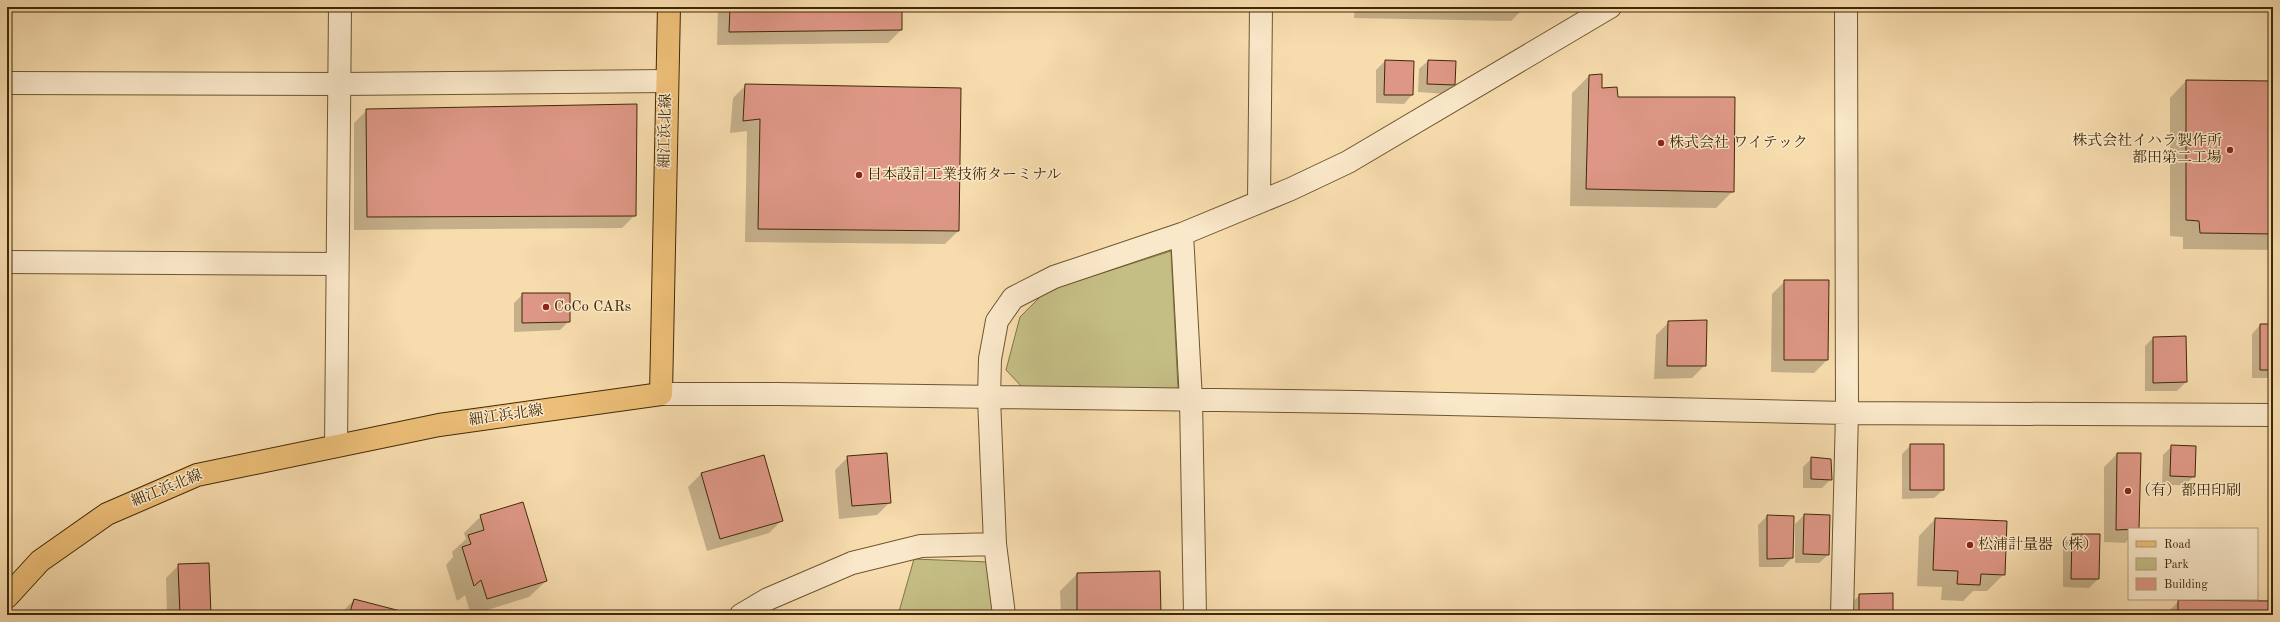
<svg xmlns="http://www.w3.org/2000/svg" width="2280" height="622" viewBox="0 0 2280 622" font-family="'Old Standard TT','Noto Serif JP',serif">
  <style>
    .green { fill: #c4be85; stroke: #827445 }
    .shadow { fill: #0003 }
    .building { fill: #de9786; stroke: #402905 }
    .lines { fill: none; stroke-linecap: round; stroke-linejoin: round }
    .minor-casing { stroke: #6e562f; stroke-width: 24 }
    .major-casing { stroke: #402905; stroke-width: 24 }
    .minor { stroke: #fae8ca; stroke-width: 22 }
    .major { stroke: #ecbe77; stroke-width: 22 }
    .poi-dot { fill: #8f2418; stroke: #fae8ca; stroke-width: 1.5 }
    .labels { text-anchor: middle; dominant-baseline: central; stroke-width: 3; stroke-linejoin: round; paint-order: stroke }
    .street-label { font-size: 15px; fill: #402905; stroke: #fae8ca }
    .poi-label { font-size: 15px; fill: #402905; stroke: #fae8ca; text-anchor: start }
  </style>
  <rect width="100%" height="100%" fill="#f7dcae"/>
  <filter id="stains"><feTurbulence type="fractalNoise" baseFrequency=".005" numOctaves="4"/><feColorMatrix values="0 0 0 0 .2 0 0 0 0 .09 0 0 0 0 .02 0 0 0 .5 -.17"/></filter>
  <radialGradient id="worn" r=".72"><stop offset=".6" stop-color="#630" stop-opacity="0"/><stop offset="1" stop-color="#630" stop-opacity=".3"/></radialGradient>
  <path class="green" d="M 1171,251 L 1178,389 L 1025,390 L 1006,370 L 1020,317 L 1046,291 Z
    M 914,559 L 989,562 L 993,615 L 898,615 Z"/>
  <path class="shadow" d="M 718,7 L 901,7 L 901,30 L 888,43 L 717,45 Z
    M 1355,7 L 1525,7 L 1511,21 L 1354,18 Z
    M 1385,61 L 1413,61 L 1412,95 L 1404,104 L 1376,103 L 1376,70 Z
    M 1428,61 L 1455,62 L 1454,85 L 1445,94 L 1418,92 L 1419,69 Z
    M 1589,76 L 1601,89 L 1733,191 L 1716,208 L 1570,206 L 1572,93 Z
    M 2186,81 L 2273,82 L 2273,250 L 2183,249 L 2183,237 L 2170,236 L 2170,98 Z
    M 746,85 L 958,231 L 945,244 L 745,242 L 747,131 L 730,133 L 733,98 Z
    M 367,110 L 635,215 L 622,228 L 354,230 L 354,123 Z
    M 1785,281 L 1827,360 L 1814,373 L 1771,372 L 1772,294 Z
    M 523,294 L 569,321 L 560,330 L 514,332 L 514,303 Z
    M 1669,322 L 1705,365 L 1692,378 L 1654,379 L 1656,335 Z
    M 2260,325 L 2273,325 L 2273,378 L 2252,378 L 2252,334 Z
    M 2185,337 L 2186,382 L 2177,391 L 2145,391 L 2145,346 L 2153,338 Z
    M 1911,445 L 1943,490 L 1934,498 L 1902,499 L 1902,454 Z
    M 2172,446 L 2194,476 L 2185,485 L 2162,485 L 2163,455 Z
    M 2117,454 L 2129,539 L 2125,543 L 2104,542 L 2104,467 Z
    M 848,457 L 890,502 L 877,515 L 839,519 L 835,470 Z
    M 1812,458 L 1831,479 L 1822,488 L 1803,488 L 1803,467 Z
    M 701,474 L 782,520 L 769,533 L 707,551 L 688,487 Z
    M 1804,515 L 1828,555 L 1819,563 L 1795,563 L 1795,524 Z
    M 481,516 L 546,581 L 529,597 L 471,615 L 465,595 L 457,601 L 446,565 L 453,557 L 452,552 L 466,539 L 464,533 Z
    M 1767,516 L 1792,558 L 1783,567 L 1759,567 L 1758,525 Z
    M 1935,519 L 2004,574 L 1987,591 L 1973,591 L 1963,601 L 1941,600 L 1942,587 L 1917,586 L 1919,536 Z
    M 2072,535 L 2098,579 L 2089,588 L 2063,587 L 2063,543 Z
    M 179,565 L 210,615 L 167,615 L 166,578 Z
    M 1077,574 L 1160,615 L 1061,615 L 1060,591 Z
    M 1860,595 L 1892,615 L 1851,615 L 1851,603 Z
    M 354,600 L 412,615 L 339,615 Z
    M 2179,601 L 2273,602 L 2273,615 L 2165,615 Z"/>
  <path class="building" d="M 730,7 L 902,7 L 902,30 L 729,32 Z
    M 1385,60 L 1414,61 L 1413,95 L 1384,95 Z
    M 1428,60 L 1456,61 L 1455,85 L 1427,84 Z
    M 1602,74 L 1602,88 L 1617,87 L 1618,97 L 1735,97 L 1734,192 L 1586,189 L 1589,75 Z
    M 2186,80 L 2273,81 L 2273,234 L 2200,233 L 2199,221 L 2186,220 Z
    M 745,84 L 961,88 L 959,231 L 758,229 L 760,119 L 743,121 Z
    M 637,104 L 636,216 L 367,217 L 366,109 Z
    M 1784,280 L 1829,280 L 1828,360 L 1784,360 Z
    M 522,293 L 570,293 L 570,322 L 522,323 Z
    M 1707,320 L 1706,366 L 1667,366 L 1668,321 Z
    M 2260,324 L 2273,324 L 2273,370 L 2260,370 Z
    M 2186,336 L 2187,382 L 2153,383 L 2153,337 Z
    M 1910,444 L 1944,444 L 1944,490 L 1910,490 Z
    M 2171,445 L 2196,446 L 2195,477 L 2170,476 Z
    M 887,453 L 891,503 L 852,506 L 847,456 Z
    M 2117,453 L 2141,453 L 2139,529 L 2116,530 Z
    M 764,455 L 783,521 L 720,539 L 701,473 Z
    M 1811,457 L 1831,459 L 1832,480 L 1811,479 Z
    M 523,502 L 547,581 L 487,599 L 481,580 L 474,586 L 462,547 L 471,544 L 468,535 L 484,530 L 480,515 Z
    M 1804,514 L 1830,515 L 1829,555 L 1803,554 Z
    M 1767,515 L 1794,516 L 1793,558 L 1767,559 Z
    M 1935,518 L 2007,521 L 2005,575 L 1981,574 L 1980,585 L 1957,584 L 1958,571 L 1933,570 Z
    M 2072,534 L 2100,534 L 2099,579 L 2071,579 Z
    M 209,563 L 211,615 L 180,615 L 178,564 Z
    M 1160,571 L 1161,615 L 1077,615 L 1077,573 Z
    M 1893,593 L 1893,615 L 1859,615 L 1859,594 Z
    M 354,599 L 416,615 L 349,615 Z
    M 2178,600 L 2273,601 L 2273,615 L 2178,615 Z
    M 234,613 L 276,613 L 276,615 L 234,615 Z"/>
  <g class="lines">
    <g class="minor-casing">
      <path id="minor" d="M 7,83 L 339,84 L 667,81
        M 1259,202 L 1261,7
        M 1182,234 L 1191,400 L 1195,615
        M 7,262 L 337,264
        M 661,394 L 778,394 L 1356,402 L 1847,413 L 2273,415
        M 336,446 L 340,7
        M 741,615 L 768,599 L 852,563 L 921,546 L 995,544
        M 1004,615 L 995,544 L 989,398 L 990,359 L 997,321 L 1013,298 L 1054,277 L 1182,234 L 1291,189 L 1348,162 L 1610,7
        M 1842,615 L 1847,413 L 1846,7"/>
    </g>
    <g class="major-casing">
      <path id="major" d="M 7,597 L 40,561 L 107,514 L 197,475 L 439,425 L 661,394 L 669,7"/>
    </g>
    <use href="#minor" class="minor"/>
    <use href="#major" class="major"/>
  </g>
  <g class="poi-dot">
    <circle cx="1661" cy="143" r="4"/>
    <circle cx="2230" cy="150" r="4"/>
    <circle cx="859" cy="175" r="4"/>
    <circle cx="546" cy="307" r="4"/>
    <circle cx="2128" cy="491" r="4"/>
    <circle cx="1970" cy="545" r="4"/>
  </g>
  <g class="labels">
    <g class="street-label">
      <text transform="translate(666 131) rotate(-89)">細江浜北線</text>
      <text transform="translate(506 416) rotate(-8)">細江浜北線</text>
      <text transform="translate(167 489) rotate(-22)">細江浜北線</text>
    </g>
    <g class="poi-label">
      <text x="2222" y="141" text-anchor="end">株式会社イハラ製作所<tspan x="2222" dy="17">都田第二工場</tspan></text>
      <text x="1669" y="143">株式会社 ワイテック</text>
      <text x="867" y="175">日本設計工業技術ターミナル</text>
      <text x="554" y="307">CoCo CARs</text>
      <text x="2136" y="491">（有）都田印刷</text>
      <text x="1978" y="545">松浦計量器（株）</text>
    </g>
  </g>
  <rect width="2280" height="622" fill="none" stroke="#f7dcae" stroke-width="24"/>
  <rect x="8" y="8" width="2264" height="606" fill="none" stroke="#402905" stroke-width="2"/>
  <rect x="12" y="12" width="2256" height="598" fill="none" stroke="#402905"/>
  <rect x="2128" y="528" width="130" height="72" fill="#fae8ca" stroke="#b09c7b"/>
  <rect x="2136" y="541" width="20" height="6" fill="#ecbe77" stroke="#b09c7b"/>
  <text x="2164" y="548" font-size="12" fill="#402905">Road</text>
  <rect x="2136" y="558" width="20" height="12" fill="#c4be85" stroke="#b09c7b"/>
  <text x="2164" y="568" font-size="12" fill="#402905">Park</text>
  <rect x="2136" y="578" width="20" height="12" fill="#de9786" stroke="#b09c7b"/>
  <text x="2164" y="588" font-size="12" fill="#402905">Building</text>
  <rect width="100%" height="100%" filter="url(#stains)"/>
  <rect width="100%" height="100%" fill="url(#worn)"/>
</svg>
